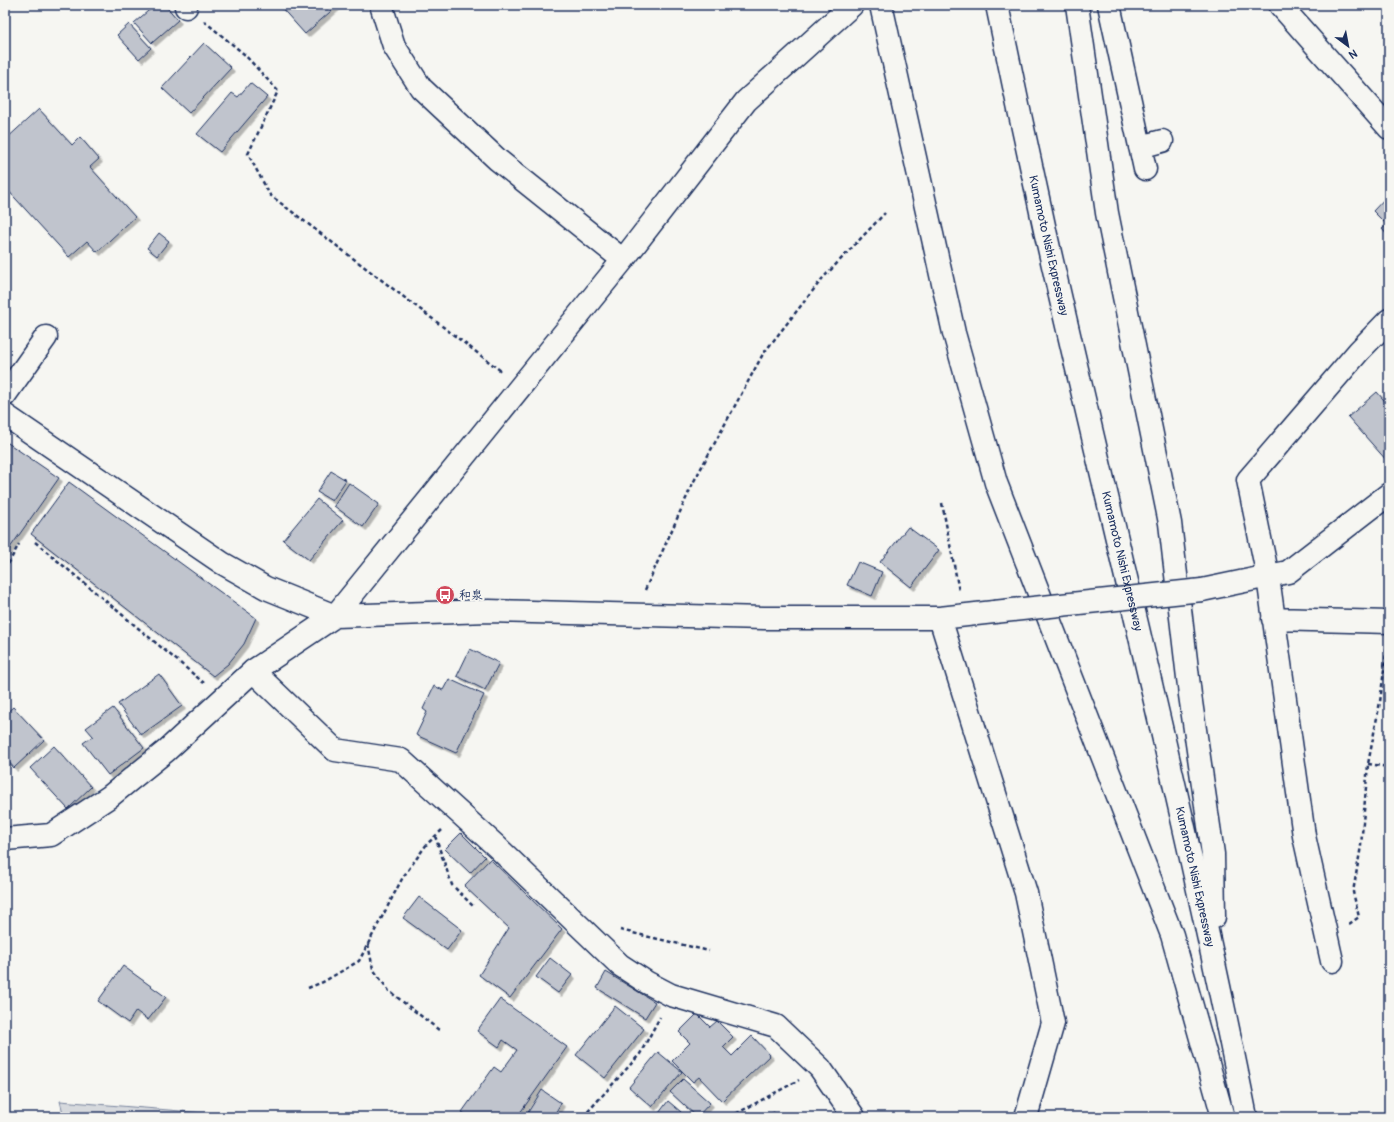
<svg xmlns="http://www.w3.org/2000/svg" width="1394" height="1122" viewBox="0 0 1394 1122" font-family="Pangolin,'Klee One',sans-serif">
  <style>
    .green { fill: #d6d9dd; stroke: #78849e }
    .building { fill: #c0c4cd; stroke: #1b2f5e; filter: url(#shadow) }
    .lines { fill: none; stroke-linecap: round; stroke-linejoin: round }
    .minor-casing { stroke: #1b2f5e; stroke-width: 25 }
    .highway-casing { stroke: #1b2f5e; stroke-width: 25 }
    .path { stroke: #1b2f5e; stroke-width: 2.5; stroke-dasharray: 4 3; stroke-linecap: butt }
    .minor { stroke: #f6f6f2; stroke-width: 22 }
    .highway { stroke: #f6f6f2; stroke-width: 22 }
    .minor-bridge-casing { stroke: #1b2f5e; stroke-width: 25; stroke-linecap: butt }
    .minor-bridge { stroke: #f6f6f2; stroke-width: 22 }
    .labels { text-anchor: middle; dominant-baseline: central; stroke-width: 4; stroke-linejoin: round; paint-order: stroke }
    .street-label { font-size: 12px; fill: #1b2f5e; stroke: #f6f6f2 }
    .poi-label { font-size: 12px; font-weight: bold; fill: #1b2f5e; stroke: #f6f6f2; text-anchor: start }
  </style>
  <defs>
    <filter id="shadow"><feDropShadow dx="3.5" dy="3.5" stdDeviation="0" flood-color="#0004"/></filter>
  </defs>
  <rect width="100%" height="100%" fill="#f6f6f2"/>
  <filter id="ink" filterUnits="userSpaceOnUse"><feTurbulence type="fractalNoise" baseFrequency=".025" numOctaves="2"/><feDisplacementMap in="SourceGraphic" scale="8" xChannelSelector="R" yChannelSelector="G"/><feConvolveMatrix kernelMatrix="1 2 1 2 8 2 1 2 1" color-interpolation-filters="sRGB"/></filter>
  <g filter="url(#ink)">
    <path class="green" d="M 60,1101 L 253,1117 L 64,1117 Z"/>
    <path class="building" d="M 155,5 L 165,5 L 178,20 L 152,43 L 134,23 Z
      M 279,5 L 338,5 L 305,34 Z
      M 129,24 L 151,48 L 139,59 L 117,35 Z
      M 204,43 L 231,68 L 189,113 L 162,88 Z
      M 250,83 L 267,97 L 220,152 L 197,134 L 232,93 L 238,97 Z
      M 39,109 L 72,145 L 80,137 L 99,159 L 90,167 L 135,217 L 97,252 L 87,241 L 69,257 L 5,187 L 5,140 Z
      M 1389,194 L 1389,237 L 1382,229 L 1387,225 L 1373,211 Z
      M 159,233 L 169,241 L 157,256 L 147,248 Z
      M 1377,392 L 1389,406 L 1389,460 L 1388,462 L 1348,417 Z
      M 5,441 L 59,478 L 5,555 Z
      M 331,471 L 346,480 L 332,501 L 317,492 Z
      M 69,482 L 256,618 L 244,644 L 228,664 L 213,676 L 31,534 Z
      M 349,483 L 379,504 L 363,527 L 334,506 Z
      M 317,499 L 343,520 L 309,560 L 283,540 Z
      M 908,527 L 939,550 L 911,587 L 880,562 Z
      M 858,562 L 882,572 L 872,596 L 847,585 Z
      M 470,649 L 499,663 L 485,690 L 457,676 Z
      M 159,674 L 182,706 L 141,735 L 118,704 Z
      M 449,679 L 484,695 L 456,753 L 416,735 L 427,712 L 423,709 L 434,686 L 443,690 Z
      M 13,707 L 44,740 L 14,768 L 8,761 L 5,764 L 5,714 Z
      M 113,708 L 144,748 L 108,775 L 83,743 L 93,736 L 86,728 Z
      M 54,746 L 91,787 L 68,809 L 30,768 Z
      M 461,833 L 485,857 L 470,873 L 445,849 Z
      M 490,859 L 562,929 L 510,998 L 479,975 L 509,928 L 464,886 Z
      M 419,897 L 462,930 L 447,950 L 403,918 Z
      M 550,958 L 572,975 L 558,993 L 536,977 Z
      M 123,966 L 166,997 L 148,1020 L 136,1011 L 128,1023 L 98,1001 Z
      M 606,972 L 655,1002 L 645,1018 L 597,988 Z
      M 500,999 L 567,1047 L 517,1117 L 469,1117 L 462,1112 L 494,1067 L 501,1072 L 517,1050 L 503,1040 L 499,1047 L 477,1031 Z
      M 615,1006 L 644,1029 L 605,1078 L 576,1055 Z
      M 697,1014 L 710,1027 L 717,1021 L 733,1037 L 723,1047 L 732,1056 L 752,1036 L 770,1055 L 722,1101 L 699,1077 L 693,1082 L 672,1061 L 690,1043 L 679,1032 Z
      M 658,1052 L 682,1072 L 652,1107 L 629,1087 Z
      M 683,1079 L 710,1103 L 697,1117 L 670,1092 Z
      M 542,1090 L 561,1103 L 553,1117 L 525,1117 Z
      M 668,1101 L 681,1112 L 677,1117 L 656,1117 Z
      M 774,1112 L 777,1117 L 764,1117 Z"/>
    <g class="lines">
      <g class="minor-casing">
        <path id="minor" d="M 186,5 L 186,7
          M 381,5 L 394,46 L 421,88 L 498,160 L 623,260
          M 1109,5 L 1145,169
          M 1280,5 L 1389,128
          M 1140,147 L 1162,141
          M 5,395 L 46,337
          M 5,415 L 222,563 L 266,588 L 335,616 L 489,611 L 764,618 L 940,618 L 994,612
          M 1202,590 L 1288,572 L 1389,494
          M 940,618 L 1026,893 L 1053,1023 L 1026,1117
          M 1273,619 L 1389,622
          M 253,671 L 335,750 L 401,760 L 496,846 L 620,965 L 646,982 L 671,995 L 776,1026 L 820,1068 L 854,1117
          M 5,839 L 51,835 L 109,797 L 166,751 L 253,671 L 335,616 L 623,260 L 746,101 L 852,5
          M 1332,961 L 1304,836 L 1268,577 L 1248,480 L 1359,351 L 1389,320"/>
      </g>
      <g class="highway-casing">
        <g id="highway">
          <path d="M 881,5 L 954,333 L 996,483 L 1172,935 L 1223,1117"/>
          <path id="s1" d="M 997,5 C 1013,82 1029,158 1046,235 C 1113,529 1187,821 1246,1117"/>
          <path d="M 1077,5 L 1107,213 L 1170,523 L 1190,695 L 1213,854 L 1214,917"/>
        </g>
      </g>
      <path class="path" d="M 204,21 L 244,54 L 278,91 L 248,154 L 270,195 L 501,371
        M 942,503 L 959,591
        M 35,542 L 204,683
        M 5,570 L 19,544
        M 645,590 L 693,483 L 763,354 L 822,279 L 885,213
        M 1368,764 L 1389,767
        M 435,836 L 452,885 L 473,906
        M 1349,924 L 1359,917 L 1353,892 L 1361,846 L 1368,764 L 1380,702 L 1387,646
        M 620,930 L 709,951
        M 368,944 L 373,969 L 389,991 L 439,1030
        M 308,988 L 323,982 L 359,961 L 403,877 L 427,844 L 442,830
        M 583,1117 L 640,1054 L 660,1017
        M 730,1117 L 799,1080"/>
      <use href="#minor" class="minor"/>
      <use href="#highway" class="highway"/>
      <g class="minor-bridge-casing">
        <path id="minor-bridge" d="M 994,612 L 1202,590"/>
      </g>
      <use href="#minor-bridge" class="minor-bridge"/>
    </g>
  </g>
  <defs>
    <g id="bus-disc" transform="scale(1)"><circle r="9.5" fill="#d1495b" stroke="#f6f6f2"/><path d="M-5-6H5V4H4V6H2V4H-2V6H-4V4H-5ZM-3.5-4V0h7V-4ZM-3.5 1.2v1.5H-2V1.2ZM2 1.2v1.5H3.5V1.2Z" fill="#fff"/></g>
  </defs>
  <g fill-rule="evenodd">
    <use href="#bus-disc" x="445" y="595"/>
  </g>
  <g class="labels">
    <g class="street-label">
      <text stroke="none"><textPath href="#s1" startOffset="246">Kumamoto Nishi Expressway</textPath></text>
      <text stroke="none"><textPath href="#s1" startOffset="570">Kumamoto Nishi Expressway</textPath></text>
      <text stroke="none"><textPath href="#s1" startOffset="894">Kumamoto Nishi Expressway</textPath></text>
    </g>
    <g class="poi-label">
      <text x="459" y="595">和泉</text>
    </g>
  </g>
  <rect width="1394" height="1122" fill="none" stroke="#f6f6f2" stroke-width="20"/>
  <rect x="10" y="10" width="1374" height="1102" fill="none" stroke="#1b2f5e" stroke-width="1.5" filter="url(#ink)"/>
  <g transform="translate(1348 46) rotate(148)" stroke="#f6f6f2" stroke-width="3" paint-order="stroke">
  <path d="M0-3L7 15L0 10L-7 15Z" fill="#1b2f5e"/>
  <text y="-6" font-size="11" font-weight="bold" text-anchor="middle" fill="#1b2f5e">N</text>
  </g>
</svg>
